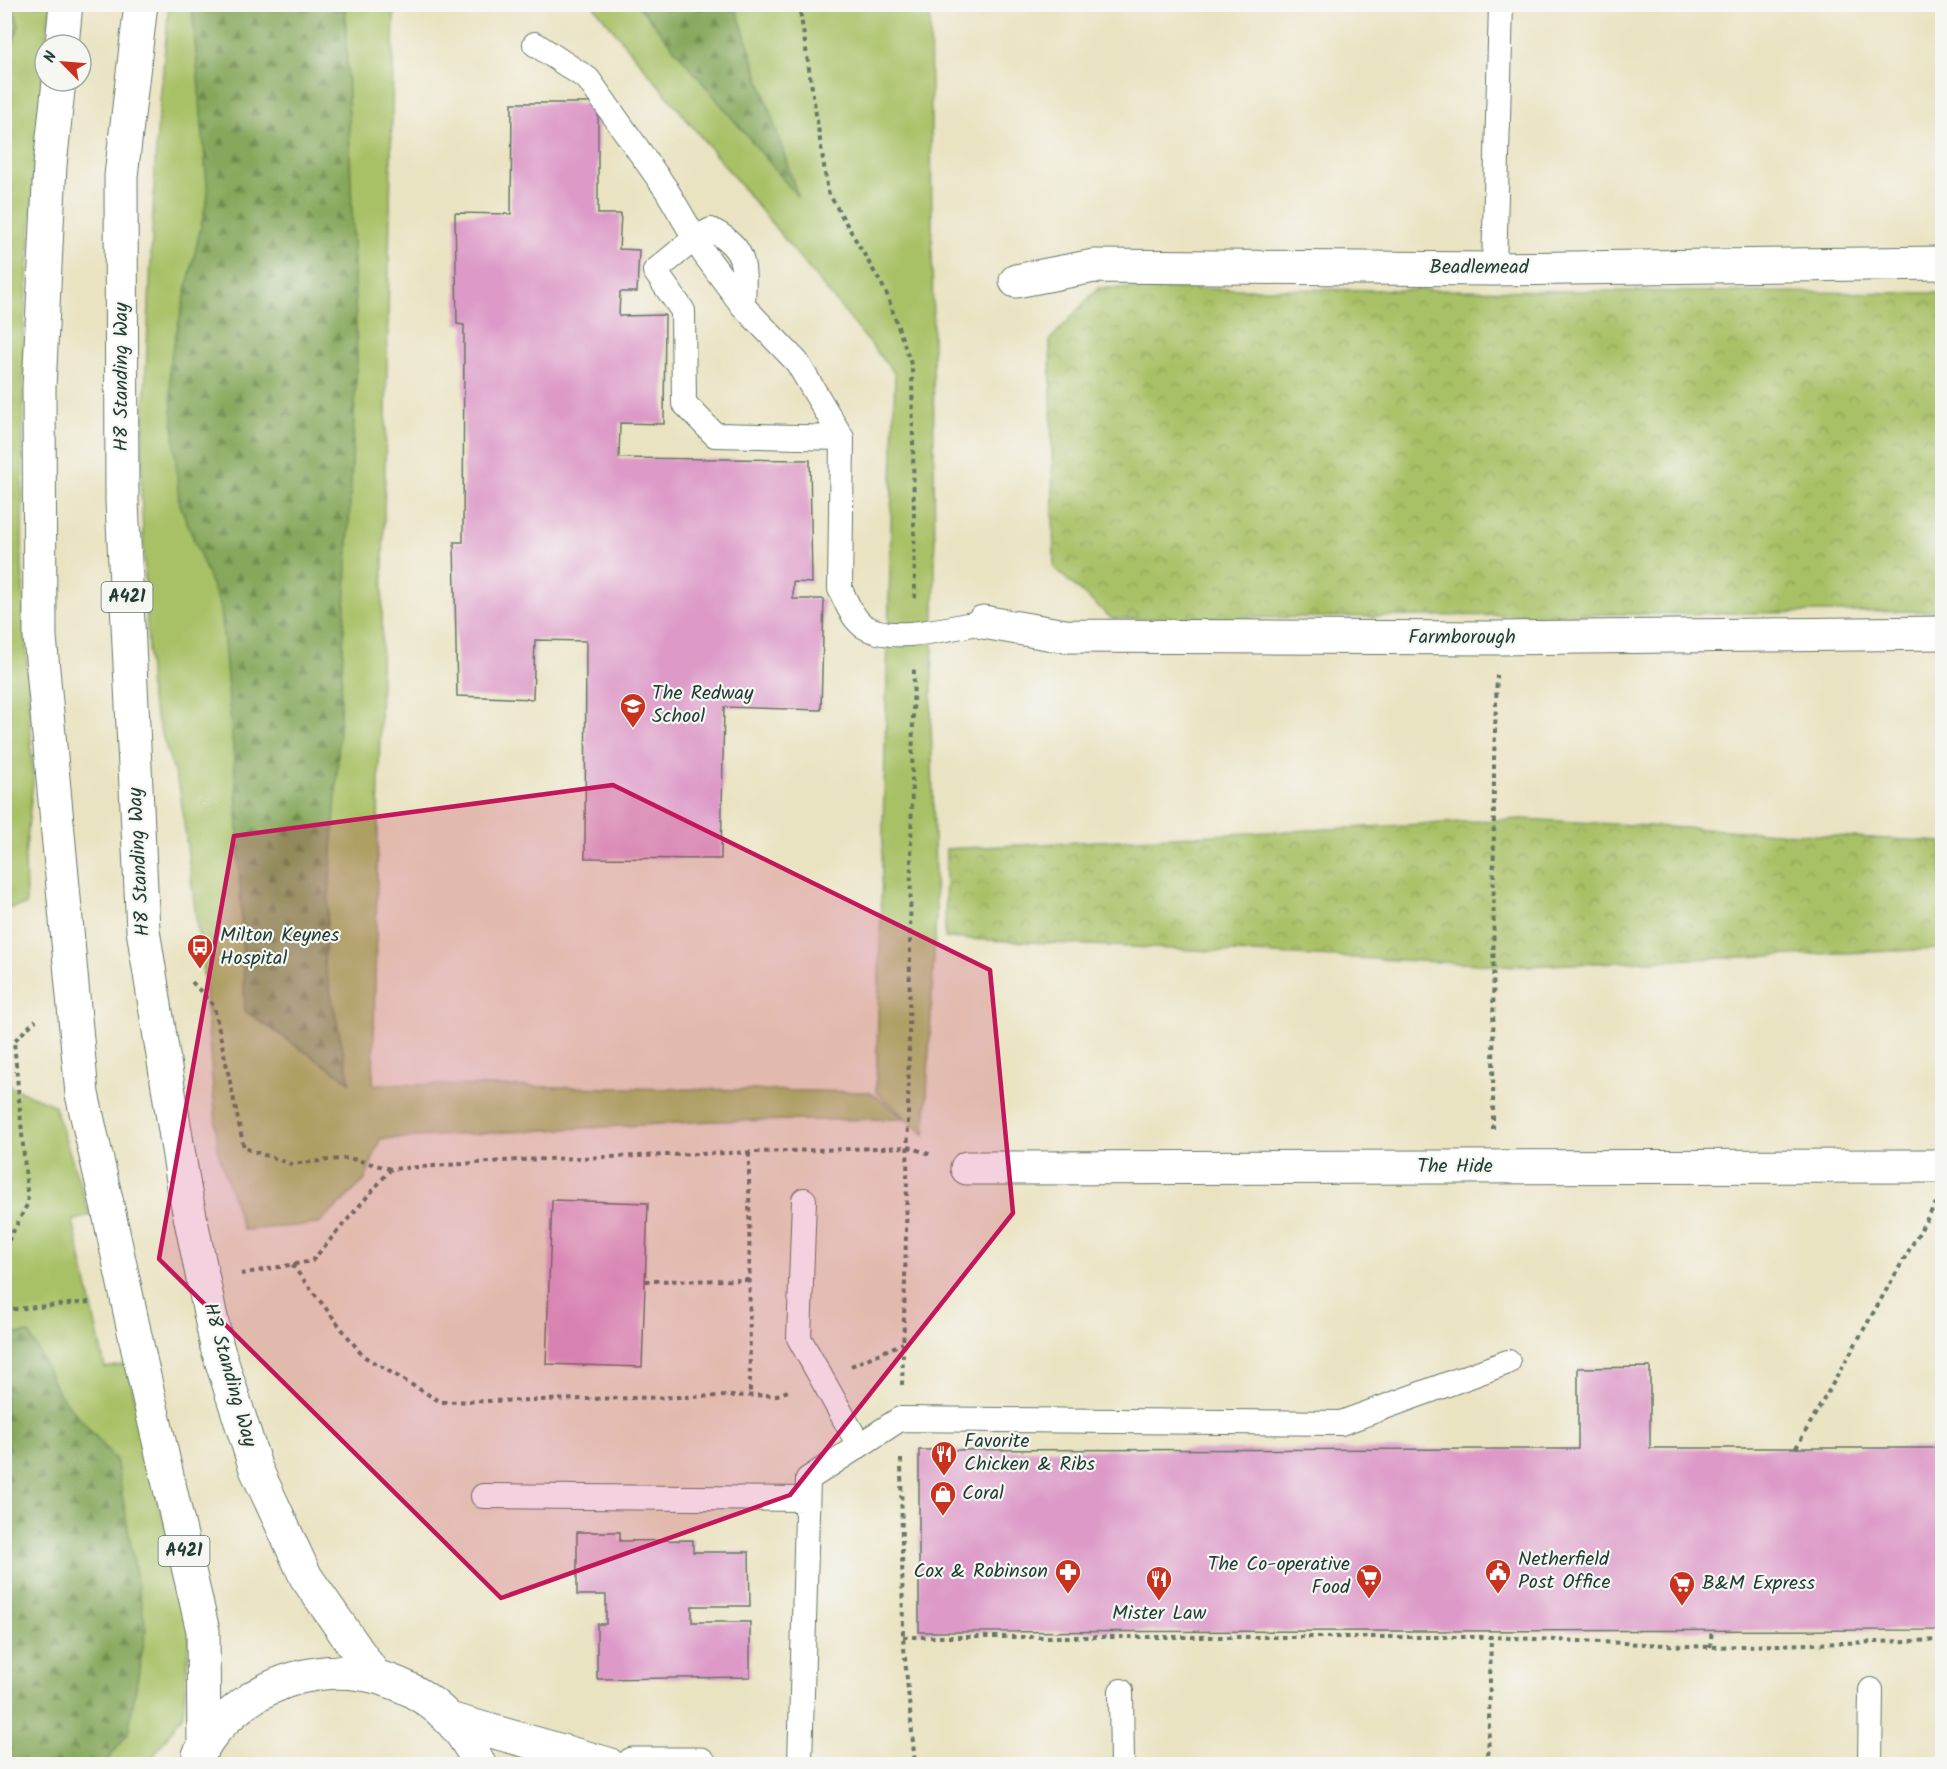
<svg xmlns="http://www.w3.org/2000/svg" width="1947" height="1769" viewBox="0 0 1947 1769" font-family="Kalam,sans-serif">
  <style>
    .green { fill: #a9c166; stroke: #647f4d; stroke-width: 1.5 }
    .forest { fill: url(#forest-firs); stroke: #527248; stroke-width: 1.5 }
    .park { fill: url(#park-crowns); stroke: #647f4d; stroke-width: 1.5 }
    .building { fill: #dd9ac8 }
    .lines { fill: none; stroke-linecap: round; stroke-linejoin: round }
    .lane-casing { stroke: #676; stroke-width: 26 }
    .street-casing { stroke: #676; stroke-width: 35 }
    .secondary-casing { stroke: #676; stroke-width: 35 }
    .highway-casing { stroke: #676; stroke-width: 35 }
    .path { stroke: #676; stroke-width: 4; stroke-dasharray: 4.5 4.5; stroke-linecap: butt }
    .lane { stroke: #fff; stroke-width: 24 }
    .street { stroke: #fff; stroke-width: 33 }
    .secondary { stroke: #fff; stroke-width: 33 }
    .highway { stroke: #fff; stroke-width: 33 }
    .highway-bridge-casing { stroke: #676; stroke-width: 35; stroke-linecap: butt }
    .highway-bridge { stroke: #fff; stroke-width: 33 }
    .marked { fill: #c2185b; fill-opacity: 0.2; stroke: #c2185b; stroke-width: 4.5; stroke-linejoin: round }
    .labels { text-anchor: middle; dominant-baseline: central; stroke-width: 4.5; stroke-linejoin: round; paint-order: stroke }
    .shield { fill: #f6f6f2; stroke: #60746d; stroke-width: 1.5 }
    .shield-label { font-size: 18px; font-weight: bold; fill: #1f3d34 }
    .street-label { font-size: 20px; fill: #1f3d34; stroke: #f6f6f2 }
    .poi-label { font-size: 20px; fill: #1f3d34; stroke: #f6f6f2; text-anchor: start }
  </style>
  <defs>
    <pattern id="forest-firs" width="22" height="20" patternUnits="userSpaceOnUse" patternTransform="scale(1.5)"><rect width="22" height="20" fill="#86a75b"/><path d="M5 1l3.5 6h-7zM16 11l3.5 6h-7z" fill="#6d894c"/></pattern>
    <pattern id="park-crowns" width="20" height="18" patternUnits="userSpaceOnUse" patternTransform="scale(1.5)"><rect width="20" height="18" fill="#a9c166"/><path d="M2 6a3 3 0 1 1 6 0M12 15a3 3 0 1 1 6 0" fill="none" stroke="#899e55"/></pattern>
  </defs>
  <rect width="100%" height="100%" fill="#f6f6f2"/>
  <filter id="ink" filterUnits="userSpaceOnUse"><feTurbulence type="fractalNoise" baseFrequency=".0167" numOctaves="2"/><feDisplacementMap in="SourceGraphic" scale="12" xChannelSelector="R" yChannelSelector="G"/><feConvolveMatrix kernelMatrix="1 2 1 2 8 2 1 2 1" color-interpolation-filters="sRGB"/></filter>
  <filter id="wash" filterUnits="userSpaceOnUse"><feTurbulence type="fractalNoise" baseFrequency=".008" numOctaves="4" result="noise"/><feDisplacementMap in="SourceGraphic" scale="24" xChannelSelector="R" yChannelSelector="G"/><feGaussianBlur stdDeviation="1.35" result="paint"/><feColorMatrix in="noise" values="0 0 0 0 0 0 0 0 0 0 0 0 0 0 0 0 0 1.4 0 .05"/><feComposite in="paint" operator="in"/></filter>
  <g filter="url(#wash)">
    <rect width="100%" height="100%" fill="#eae3c2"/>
    <path class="green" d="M 5,5 L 51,5 L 45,45 L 24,322 L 22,564 L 33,781 L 25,857 L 26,905 L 5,909 Z
      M 169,5 L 394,5 L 373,1084 L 870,1092 L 905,1119 L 715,1121 L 380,1139 L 365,1180 L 319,1224 L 243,1230 L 218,1151 L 204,980 L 180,791 L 150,697 L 141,487 L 156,144 Z
      M 593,5 L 930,5 L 935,573 L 931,720 L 936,913 L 925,1135 L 876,1092 L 895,374 Z
      M 4,1027 L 10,1087 L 54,1105 L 90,1215 L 73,1221 L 105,1368 L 127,1364 L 190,1631 L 183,1714 L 148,1764 L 5,1764 Z"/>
    <path class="forest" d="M 5,4 L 12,5 L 19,25 L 5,68 Z
      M 192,5 L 345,5 L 357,358 L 336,796 L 324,962 L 350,1082 L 245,1011 L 236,784 L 221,608 L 179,502 L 169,365 L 208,196 Z
      M 638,5 L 735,5 L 798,197 Z
      M 29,1333 L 59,1394 L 116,1460 L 146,1630 L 128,1733 L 105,1764 L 5,1764 L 5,1335 Z"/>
    <path class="park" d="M 1098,288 L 1942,293 L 1942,611 L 1112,619 L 1054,568 L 1050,340 Z
      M 1521,819 L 1942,842 L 1942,949 L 1522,966 L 945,938 L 946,849 Z"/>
    <g id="blocks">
      <path class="building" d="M 512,103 L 598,103 L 598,214 L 621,214 L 619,249 L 639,250 L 637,292 L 620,292 L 619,316 L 665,315 L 664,424 L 620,423 L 619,458 L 810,460 L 812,583 L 793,582 L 793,599 L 824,599 L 821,710 L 724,707 L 721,859 L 585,858 L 586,641 L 535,640 L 533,699 L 457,696 L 454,542 L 463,542 L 464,325 L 457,324 L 455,213 L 511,214 Z
        M 552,1200 L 648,1203 L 642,1367 L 546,1364 Z
        M 1650,1367 L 1650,1448 L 1942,1448 L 1942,1630 L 919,1632 L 919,1450 L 1578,1449 L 1578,1368 Z
        M 577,1532 L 620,1532 L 620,1541 L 693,1540 L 693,1552 L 749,1552 L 750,1606 L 692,1606 L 692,1622 L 750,1622 L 750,1677 L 597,1679 L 597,1624 L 606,1624 L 606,1595 L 577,1595 Z"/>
    </g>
  </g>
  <g filter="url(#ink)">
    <use href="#blocks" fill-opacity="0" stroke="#676" stroke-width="1.5"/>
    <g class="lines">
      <g class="lane-casing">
        <path id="lane" d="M 535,44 L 588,79 L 666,189 L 703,252 L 743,306 L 797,362 L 842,438 L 840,589 C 846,601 851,616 862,625 C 889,645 953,627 983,622
          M 1494,269 L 1501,4
          M 743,306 C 744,269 749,248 711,230 L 694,239 L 655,271 L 683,311 L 684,403 L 715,435 L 842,438
          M 804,1200 L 799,1338 L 859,1445
          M 483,1496 L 807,1499
          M 1121,1691 L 1122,1764
          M 800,1764 L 808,1479 L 900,1419 L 1341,1423 L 1508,1362
          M 1870,1764 L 1871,1690"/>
      </g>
      <g class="street-casing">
        <path id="street" d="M 1016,281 L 1094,266 L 1494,269 L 1942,263
          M 983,622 L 1065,636 L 1499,638 L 1942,633
          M 967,1168 L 1942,1166"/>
      </g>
      <g class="secondary-casing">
        <path id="secondary" d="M 449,1719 L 608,1764
          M 633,1764 L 700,1764"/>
      </g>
      <g class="highway-casing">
        <path id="highway" d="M 141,4 L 121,176 L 122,502 L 143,930 L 184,1187
          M 62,45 L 66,4
          M 59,81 L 50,165 L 39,387 L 40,637 L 82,1094 L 107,1204
          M 217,1347 L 256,1469 L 306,1577 L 375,1676
          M 140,1359 L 203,1631 L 204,1745
          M 199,1755 C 210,1731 233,1710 255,1696 C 336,1647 440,1676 479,1764"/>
      </g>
      <path class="path" d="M 799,4 L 828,192 L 886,292 L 912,367 L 915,599
        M 192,982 L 214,1006 L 244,1148 L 291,1164 L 349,1158 L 391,1169
        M 1493,1129 L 1494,759 L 1497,675
        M 749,1153 L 750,1396
        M 4,1249 L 28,1203 L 14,1041 L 36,1020
        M 292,1265 L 363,1356 L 441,1402 L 777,1395 L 791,1390
        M 241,1274 L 312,1261 L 391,1169 L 518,1160 L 909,1147 L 932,1155
        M 645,1281 L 749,1280
        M 4,1310 L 90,1302
        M 851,1366 L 903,1343
        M 902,1385 C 910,1146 909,906 914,667
        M 1796,1448 L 1936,1203
        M 901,1459 L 903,1637 L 915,1764
        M 903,1637 L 1491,1637 L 1710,1647 L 1942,1640
        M 1710,1647 L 1712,1630
        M 1488,1764 L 1491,1637"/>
      <use href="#lane" class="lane"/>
      <use href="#street" class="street"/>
      <use href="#secondary" class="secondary"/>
      <use href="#highway" class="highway"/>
      <g class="highway-bridge-casing">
        <path id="highway-bridge" d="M 184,1187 L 217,1347
          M 107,1204 L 140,1359"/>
      </g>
      <use href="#highway-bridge" class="highway-bridge"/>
    </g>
  </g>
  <path class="marked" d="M 613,785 L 990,970 L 1013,1213 L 790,1495 L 501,1598 L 159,1259 L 234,836 Z"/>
  <defs>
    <g id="school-pin" transform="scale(1.35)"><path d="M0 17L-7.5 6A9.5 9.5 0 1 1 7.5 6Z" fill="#c8321e" stroke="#f6f6f2"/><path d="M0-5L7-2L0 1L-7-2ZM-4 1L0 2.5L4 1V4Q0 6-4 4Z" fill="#fff"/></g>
    <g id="bus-pin" transform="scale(1.35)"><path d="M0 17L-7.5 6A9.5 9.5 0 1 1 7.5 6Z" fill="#c8321e" stroke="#f6f6f2"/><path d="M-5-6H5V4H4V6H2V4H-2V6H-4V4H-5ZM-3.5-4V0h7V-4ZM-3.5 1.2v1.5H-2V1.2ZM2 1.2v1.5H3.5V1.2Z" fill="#fff"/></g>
    <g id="restaurant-pin" transform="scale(1.35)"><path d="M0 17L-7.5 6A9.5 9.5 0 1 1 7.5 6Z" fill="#c8321e" stroke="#f6f6f2"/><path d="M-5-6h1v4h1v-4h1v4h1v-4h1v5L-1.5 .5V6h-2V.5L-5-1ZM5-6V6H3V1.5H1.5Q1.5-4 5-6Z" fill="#fff"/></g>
    <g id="shop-pin" transform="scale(1.35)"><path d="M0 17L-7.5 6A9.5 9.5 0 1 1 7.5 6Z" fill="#c8321e" stroke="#f6f6f2"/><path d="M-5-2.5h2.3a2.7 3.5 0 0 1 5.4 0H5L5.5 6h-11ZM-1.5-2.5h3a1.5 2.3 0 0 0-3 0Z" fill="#fff"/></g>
    <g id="pharmacy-pin" transform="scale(1.35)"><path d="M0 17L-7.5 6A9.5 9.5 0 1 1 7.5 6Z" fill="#c8321e" stroke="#f6f6f2"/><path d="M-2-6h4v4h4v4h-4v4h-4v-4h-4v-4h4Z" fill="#fff"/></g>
    <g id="civic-pin" transform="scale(1.35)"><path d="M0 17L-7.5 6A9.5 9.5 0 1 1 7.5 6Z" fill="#c8321e" stroke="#f6f6f2"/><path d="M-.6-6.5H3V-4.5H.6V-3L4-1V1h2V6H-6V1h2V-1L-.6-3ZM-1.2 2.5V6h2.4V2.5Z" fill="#fff"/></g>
    <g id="supermarket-pin" transform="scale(1.35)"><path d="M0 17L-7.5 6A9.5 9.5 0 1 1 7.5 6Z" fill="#c8321e" stroke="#f6f6f2"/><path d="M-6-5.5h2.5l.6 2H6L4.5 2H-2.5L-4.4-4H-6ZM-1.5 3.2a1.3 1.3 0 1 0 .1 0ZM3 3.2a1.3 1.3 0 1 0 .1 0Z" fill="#fff"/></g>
  </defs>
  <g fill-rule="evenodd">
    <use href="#school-pin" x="633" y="706"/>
    <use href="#bus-pin" x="200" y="947"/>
    <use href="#restaurant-pin" x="944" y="1454"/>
    <use href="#shop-pin" x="943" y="1494"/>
    <use href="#pharmacy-pin" x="1068" y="1572"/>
    <use href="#civic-pin" x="1498" y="1572"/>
    <use href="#supermarket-pin" x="1369" y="1577"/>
    <use href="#restaurant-pin" x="1159" y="1579"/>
    <use href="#supermarket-pin" x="1682" y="1584"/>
  </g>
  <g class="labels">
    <g class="shield">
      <rect x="101.5" y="582" width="51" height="30" rx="4.5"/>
      <rect x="158.5" y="1536" width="51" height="30" rx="4.5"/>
    </g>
    <g class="shield-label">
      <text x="127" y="597">A421</text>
      <text x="184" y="1551">A421</text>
    </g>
    <g class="street-label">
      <text x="1479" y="268">Beadlemead</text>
      <text transform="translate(122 377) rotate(-90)">H8 Standing Way</text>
      <text x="1462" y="638">Farmborough</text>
      <text transform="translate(140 862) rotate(-93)">H8 Standing Way</text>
      <text x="1455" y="1167">The Hide</text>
      <text transform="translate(229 1375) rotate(74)">H8 Standing Way</text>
    </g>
    <g class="poi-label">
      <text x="652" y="694">The Redway<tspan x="652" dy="23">School</tspan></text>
      <text x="220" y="936">Milton Keynes<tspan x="220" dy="23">Hospital</tspan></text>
      <text x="964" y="1442">Favorite<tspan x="964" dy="23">Chicken &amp; Ribs</tspan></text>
      <text x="962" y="1494">Coral</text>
      <text x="1518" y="1560">Netherfield<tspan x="1518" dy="23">Post Office</tspan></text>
      <text x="1350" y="1565" text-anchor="end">The Co-operative<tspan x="1350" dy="23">Food</tspan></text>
      <text x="1048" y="1572" text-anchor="end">Cox &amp; Robinson</text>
      <text x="1702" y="1584">B&amp;M Express</text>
      <text x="1159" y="1614" text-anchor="middle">Mister Law</text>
    </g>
  </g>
  <rect width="1947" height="1769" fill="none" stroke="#f6f6f2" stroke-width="24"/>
  <g transform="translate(63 63) rotate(295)"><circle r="28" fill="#f6f6f2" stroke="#a0aca6" stroke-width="1.5"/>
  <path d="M0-4.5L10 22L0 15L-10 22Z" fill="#c8321e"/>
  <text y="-9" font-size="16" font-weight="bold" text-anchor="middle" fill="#1f3d34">N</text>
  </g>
</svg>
